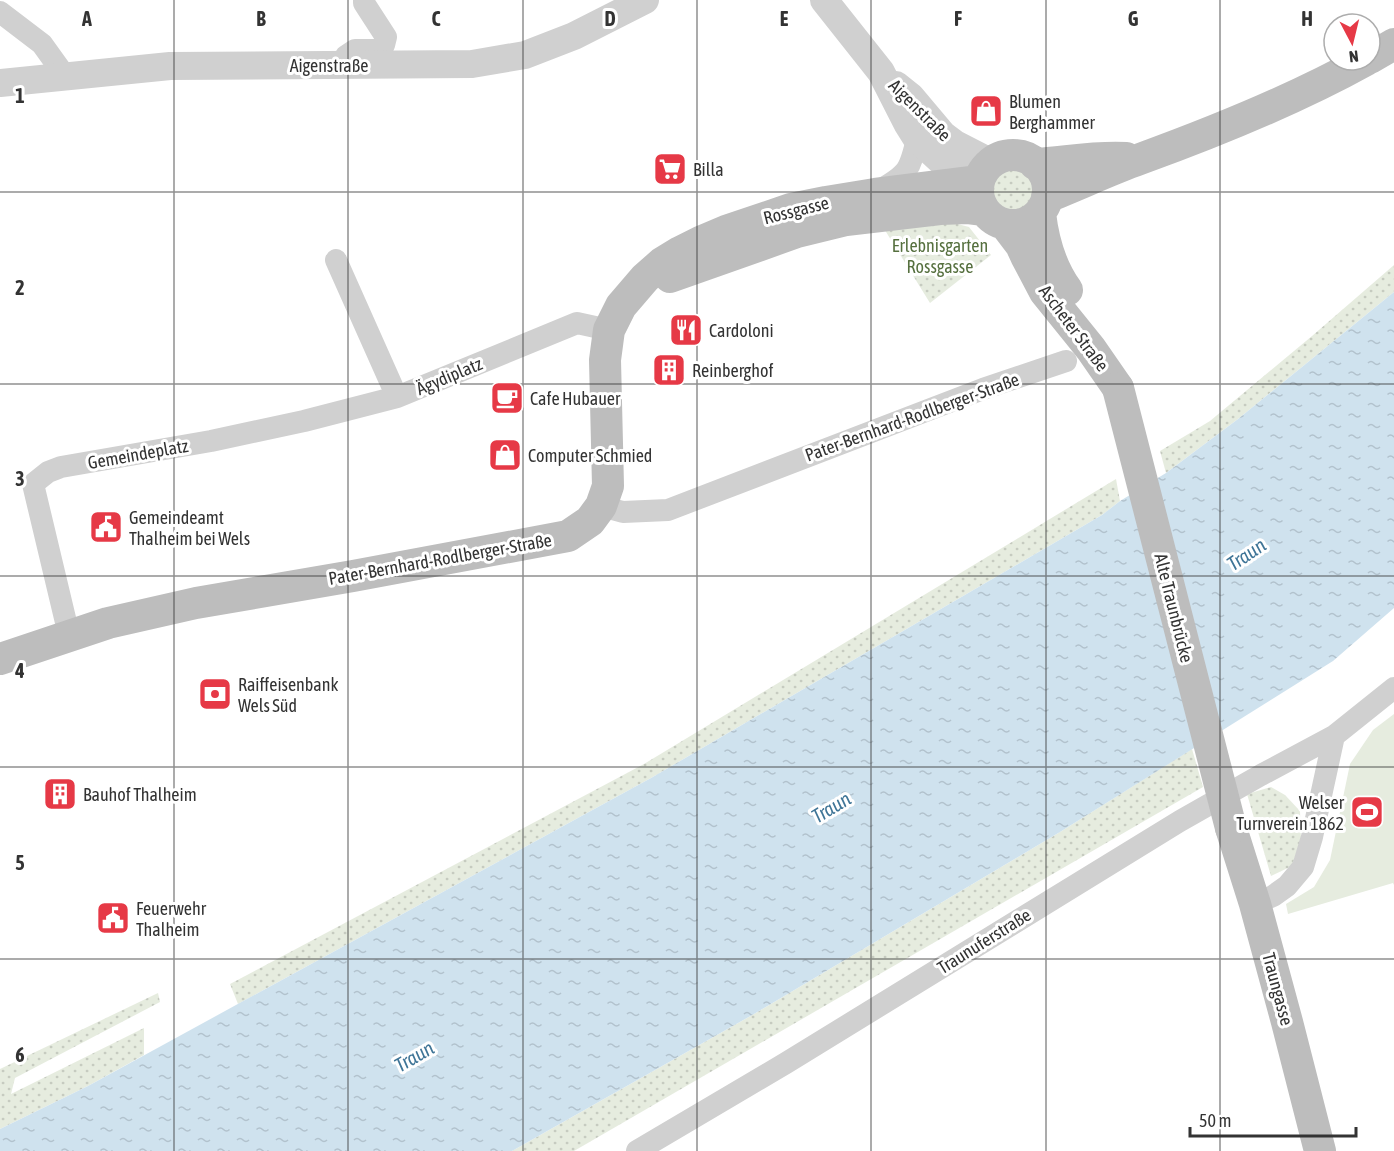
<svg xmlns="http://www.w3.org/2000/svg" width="1394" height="1151" viewBox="0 0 1394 1151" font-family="'Asap Condensed',sans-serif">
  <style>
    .grass { fill: url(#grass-dots) }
    .pitch { fill: #e6ecdf }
    .water { fill: url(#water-ripples) }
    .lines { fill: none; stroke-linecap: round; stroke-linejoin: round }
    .minor { stroke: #d0d0d0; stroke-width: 22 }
    .tertiary { stroke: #d0d0d0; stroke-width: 28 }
    .secondary { stroke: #bdbdbd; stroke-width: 32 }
    .secondary-bridge { stroke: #bdbdbd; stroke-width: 32 }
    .grid { fill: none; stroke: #333; stroke-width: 1.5; stroke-opacity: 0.55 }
    .labels { text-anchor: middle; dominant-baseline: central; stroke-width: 6; stroke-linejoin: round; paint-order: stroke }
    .street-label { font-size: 18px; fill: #333; stroke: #fff }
    .poi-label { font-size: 18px; fill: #333; stroke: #fff; text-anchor: start }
    .park-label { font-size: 18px; fill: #56703f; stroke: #fff }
    .water-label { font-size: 20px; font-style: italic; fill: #3f7597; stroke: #fff }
    .grid-label { font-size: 20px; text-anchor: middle; font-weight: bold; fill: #333; stroke: #fff; stroke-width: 6; stroke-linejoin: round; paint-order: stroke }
  </style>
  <defs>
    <pattern id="grass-dots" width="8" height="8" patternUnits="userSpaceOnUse" patternTransform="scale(1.5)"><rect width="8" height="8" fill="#e6ecdf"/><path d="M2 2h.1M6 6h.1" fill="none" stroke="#c6cbc0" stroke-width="1.8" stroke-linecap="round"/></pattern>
    <pattern id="water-ripples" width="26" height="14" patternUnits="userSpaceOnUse" patternTransform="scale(1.5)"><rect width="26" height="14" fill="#cfe2ee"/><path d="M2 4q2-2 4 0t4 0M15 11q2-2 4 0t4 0" fill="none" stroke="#b2c2cd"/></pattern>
  </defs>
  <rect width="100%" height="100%" fill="#fff"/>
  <path class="grass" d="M992 190a21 21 0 1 1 42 0a21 21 0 1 1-42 0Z
    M 950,222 L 969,227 L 991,255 L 930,303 L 883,227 Z
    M 1394,265 L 1394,292 L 1238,419 L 1166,473 L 1160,451 L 1210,421 L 1312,336 Z
    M 1116,479 L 1120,501 L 1102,515 L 651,778 L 238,1004 L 230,984 L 644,764 Z
    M 1192,749 L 1203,787 L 574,1151 L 512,1151 L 754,1014 L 1060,832 Z
    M 1271,787 L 1285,795 L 1300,811 L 1301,839 L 1292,866 L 1271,876 L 1247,794 Z
    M 158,993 L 160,1002 L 15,1078 L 11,1094 L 144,1028 L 144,1055 L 88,1086 L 0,1129 L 0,1069 Z"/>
  <path class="pitch" d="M 1394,714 L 1394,885 L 1393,883 L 1288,914 L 1286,904 L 1314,887 L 1330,860 L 1350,764 L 1373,730 Z"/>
  <path class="water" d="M 1394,292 L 1394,608 L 1333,661 L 1060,832 L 754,1014 L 512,1151 L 0,1151 L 0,1129 L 88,1086 L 651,778 L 1102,515 L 1120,501 L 1166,473 L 1238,419 Z"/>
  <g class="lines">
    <path class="minor" d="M 0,12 L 42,44 L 65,76
      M 345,65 L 346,56 L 355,50 L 378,50 L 384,45 L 386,37 L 364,3 L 364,0
      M 880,190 C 908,174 910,170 917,139
      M 336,260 L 397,397
      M 601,506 L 623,512 L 668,510 L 983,389 L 1066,361
      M 69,635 L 33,484 L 48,472 L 61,467 L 211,441 L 304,421 L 397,397 L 577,323 L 609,330
      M 1255,904 L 1273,896 L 1287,886 L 1303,867 L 1312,837 L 1334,736
      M 637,1151 L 786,1063 L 1180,821 L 1261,775 L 1334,736 L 1394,688"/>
    <path class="tertiary" d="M 824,0 L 881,72 L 907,123 L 917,139 L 940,160 L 959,172 L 979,181
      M 0,83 L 170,66 L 472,64 L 525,55 L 574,36 L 645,0
      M 896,85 L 911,97 L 943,135 L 955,144 L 992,163"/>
    <path class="secondary" d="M 1370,58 L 1394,44
      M978 190a35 35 0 1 1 70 0a35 35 0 1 1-70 0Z
      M 1035,164 C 1066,162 1095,156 1126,158
      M 1047,197 C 1078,185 1109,170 1140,159 C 1217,131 1294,100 1366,60
      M 1040,213 C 1043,239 1051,268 1067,290
      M 1005,224 L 1021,245 L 1026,256 L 1045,292 L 1091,349 L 1118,388
      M 670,277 L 797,232 L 846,220 L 940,209 L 968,208 L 984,210
      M 0,659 L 108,623 L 196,603 L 353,576 L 568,536 L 590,521 L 601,506 L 608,486 L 605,360 L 609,330 L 621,306 L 645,278 L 662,263 L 680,252 L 700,242 L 726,231 L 791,209 L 826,202 L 875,194 L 979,181
      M 1231,828 L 1255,904 L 1287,1022 L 1320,1151"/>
    <path class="secondary-bridge" d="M 1118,388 L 1231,828"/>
  </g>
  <path class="grid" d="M 174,0 L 174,1151M 348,0 L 348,1151M 523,0 L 523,1151M 697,0 L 697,1151M 871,0 L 871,1151M 1046,0 L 1046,1151M 1220,0 L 1220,1151M 0,192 L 1394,192M 0,384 L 1394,384M 0,576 L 1394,576M 0,767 L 1394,767M 0,959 L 1394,959"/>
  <defs>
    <g id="shop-square" transform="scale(1.725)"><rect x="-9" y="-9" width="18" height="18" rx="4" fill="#e63946" stroke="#fff"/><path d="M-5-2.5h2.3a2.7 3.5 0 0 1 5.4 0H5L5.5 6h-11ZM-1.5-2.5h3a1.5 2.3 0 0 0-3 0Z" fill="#fff"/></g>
    <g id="supermarket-square" transform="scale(1.725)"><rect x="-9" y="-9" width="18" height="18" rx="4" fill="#e63946" stroke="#fff"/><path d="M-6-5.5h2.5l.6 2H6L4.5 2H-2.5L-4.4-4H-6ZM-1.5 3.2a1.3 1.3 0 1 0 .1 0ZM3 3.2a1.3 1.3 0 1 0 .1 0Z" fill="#fff"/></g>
    <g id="restaurant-square" transform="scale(1.725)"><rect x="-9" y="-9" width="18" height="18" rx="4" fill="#e63946" stroke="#fff"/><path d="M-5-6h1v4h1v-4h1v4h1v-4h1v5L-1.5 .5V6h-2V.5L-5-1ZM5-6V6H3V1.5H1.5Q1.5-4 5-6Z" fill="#fff"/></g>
    <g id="building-square" transform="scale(1.725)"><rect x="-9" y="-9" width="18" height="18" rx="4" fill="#e63946" stroke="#fff"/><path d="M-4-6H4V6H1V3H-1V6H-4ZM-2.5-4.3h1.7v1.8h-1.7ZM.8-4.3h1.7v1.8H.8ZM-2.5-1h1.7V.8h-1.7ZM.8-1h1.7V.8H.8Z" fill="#fff"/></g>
    <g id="cafe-square" transform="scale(1.725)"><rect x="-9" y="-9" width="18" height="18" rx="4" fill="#e63946" stroke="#fff"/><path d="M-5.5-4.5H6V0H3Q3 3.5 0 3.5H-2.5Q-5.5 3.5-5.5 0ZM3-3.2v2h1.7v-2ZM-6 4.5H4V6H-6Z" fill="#fff"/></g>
    <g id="civic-square" transform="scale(1.725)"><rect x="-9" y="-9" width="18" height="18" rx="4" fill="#e63946" stroke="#fff"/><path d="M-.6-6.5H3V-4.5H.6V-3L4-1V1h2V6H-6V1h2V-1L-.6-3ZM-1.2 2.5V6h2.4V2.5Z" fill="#fff"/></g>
    <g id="bank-square" transform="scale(1.725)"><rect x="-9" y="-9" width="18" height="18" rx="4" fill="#e63946" stroke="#fff"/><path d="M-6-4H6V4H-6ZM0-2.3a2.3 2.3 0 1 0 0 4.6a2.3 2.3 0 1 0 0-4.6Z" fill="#fff"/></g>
    <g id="stadium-square" transform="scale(1.725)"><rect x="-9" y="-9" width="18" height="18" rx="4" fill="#e63946" stroke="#fff"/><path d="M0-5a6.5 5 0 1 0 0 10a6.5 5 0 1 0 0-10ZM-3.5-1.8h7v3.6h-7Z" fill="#fff"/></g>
  </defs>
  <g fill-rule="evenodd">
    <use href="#shop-square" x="986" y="111"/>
    <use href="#supermarket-square" x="670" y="169"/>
    <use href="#restaurant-square" x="686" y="330"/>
    <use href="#building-square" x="669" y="370"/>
    <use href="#cafe-square" x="507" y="398"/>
    <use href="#shop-square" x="505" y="455"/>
    <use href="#civic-square" x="106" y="527"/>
    <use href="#bank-square" x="215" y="694"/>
    <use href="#building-square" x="60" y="794"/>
    <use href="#stadium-square" x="1367" y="812"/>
    <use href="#civic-square" x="113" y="918"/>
  </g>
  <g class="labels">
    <g class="street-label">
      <text x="329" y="65">Aigenstraße</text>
      <text transform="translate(920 110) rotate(45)">Aigenstraße</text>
      <text transform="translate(796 210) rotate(-14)">Rossgasse</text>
      <text transform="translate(1074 328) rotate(53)">Ascheter Straße</text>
      <text transform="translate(449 376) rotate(-23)">Ägydiplatz</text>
      <text transform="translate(912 417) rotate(-20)">Pater-Bernhard-Rodlberger-Straße</text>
      <text transform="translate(138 454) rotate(-10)">Gemeindeplatz</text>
      <text transform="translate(440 559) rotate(-10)">Pater-Bernhard-Rodlberger-Straße</text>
      <text transform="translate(1174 608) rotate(76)">Alte Traunbrücke</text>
      <text transform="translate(984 941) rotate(-32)">Traunuferstraße</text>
      <text transform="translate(1278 989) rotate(75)">Traungasse</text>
    </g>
    <g class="poi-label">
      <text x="1009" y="101">Blumen<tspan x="1009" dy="21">Berghammer</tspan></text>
      <text x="693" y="169">Billa</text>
      <text x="709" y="330">Cardoloni</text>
      <text x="692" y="370">Reinberghof</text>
      <text x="530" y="398">Cafe Hubauer</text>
      <text x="528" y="455">Computer Schmied</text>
      <text x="129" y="517">Gemeindeamt<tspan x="129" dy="21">Thalheim bei Wels</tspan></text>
      <text x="238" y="684">Raiffeisenbank<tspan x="238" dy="21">Wels Süd</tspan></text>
      <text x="83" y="794">Bauhof Thalheim</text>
      <text x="1344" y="802" text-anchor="end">Welser<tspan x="1344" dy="21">Turnverein 1862</tspan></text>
      <text x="136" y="908">Feuerwehr<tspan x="136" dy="21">Thalheim</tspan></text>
    </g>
    <g class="park-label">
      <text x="940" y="245">Erlebnisgarten<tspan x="940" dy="21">Rossgasse</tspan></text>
    </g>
    <g class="water-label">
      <text transform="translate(1246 554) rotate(-34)">Traun</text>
      <text transform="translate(831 807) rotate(-31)">Traun</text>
      <text transform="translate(414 1056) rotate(-30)">Traun</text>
    </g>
  </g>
  <g class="grid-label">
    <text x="87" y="26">A</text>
    <text x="261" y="26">B</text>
    <text x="436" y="26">C</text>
    <text x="610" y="26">D</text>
    <text x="784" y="26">E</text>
    <text x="958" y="26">F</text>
    <text x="1133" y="26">G</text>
    <text x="1307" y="26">H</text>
    <text x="20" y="103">1</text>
    <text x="20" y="295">2</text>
    <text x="20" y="486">3</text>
    <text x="20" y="678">4</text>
    <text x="20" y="870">5</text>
    <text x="20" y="1062">6</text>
  </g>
  <g transform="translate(1352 42) rotate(173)"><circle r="28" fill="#ffffff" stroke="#adadad" stroke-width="1.5"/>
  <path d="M0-4.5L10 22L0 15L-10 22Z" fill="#e63946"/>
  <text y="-9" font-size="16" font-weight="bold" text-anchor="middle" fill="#333333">N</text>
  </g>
  <path d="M1190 1127v9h166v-9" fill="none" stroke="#333333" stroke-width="3"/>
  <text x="1199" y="1127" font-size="18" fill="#333333" stroke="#ffffff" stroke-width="4.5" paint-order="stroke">50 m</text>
</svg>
